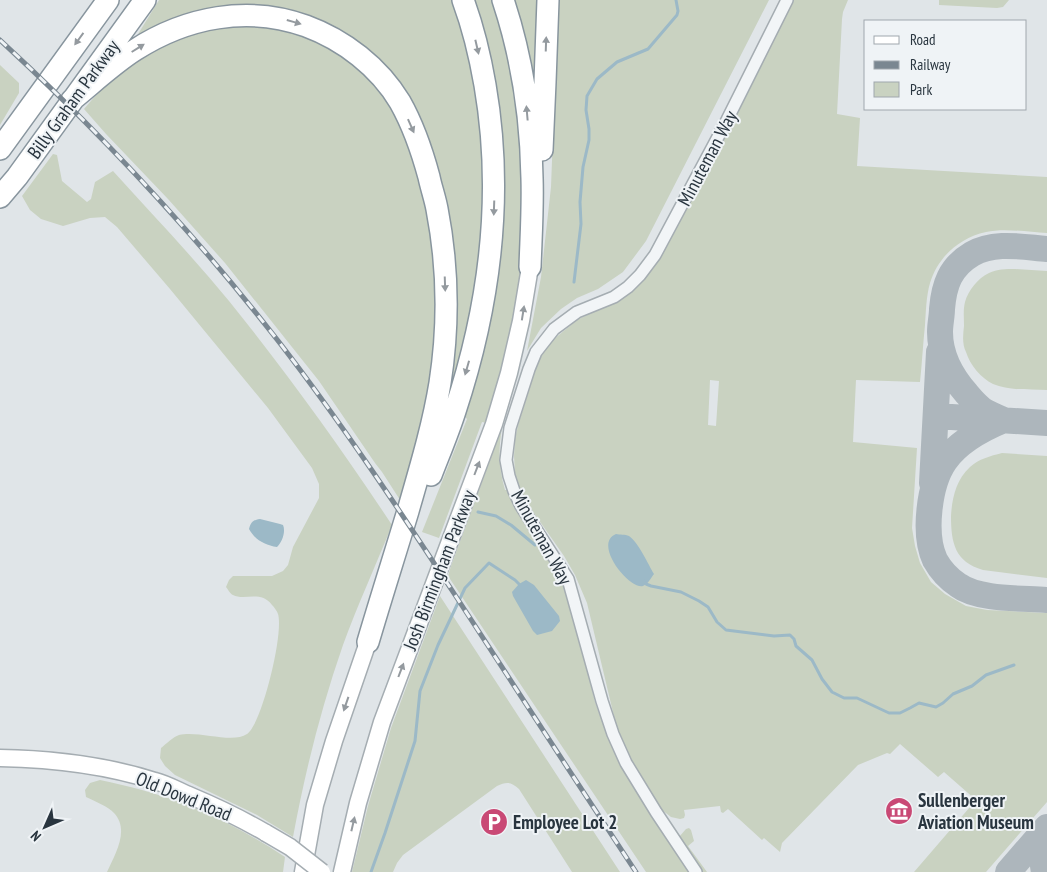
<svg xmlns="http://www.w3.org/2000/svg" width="1047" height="872" viewBox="0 0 1047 872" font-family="'PT Sans Narrow',sans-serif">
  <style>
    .green { fill: #c9d2c1; fill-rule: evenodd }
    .water { fill: #9cb9c7 }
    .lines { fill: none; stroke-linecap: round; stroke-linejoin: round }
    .stream { stroke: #9cb9c7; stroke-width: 3 }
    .taxiway { stroke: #adb6bc; stroke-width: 26 }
    .street-casing { stroke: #a5adb2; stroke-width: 14 }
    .secondary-casing { stroke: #a5adb2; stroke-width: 19 }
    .highway-casing { stroke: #88959e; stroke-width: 24 }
    .street { stroke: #f2f5f7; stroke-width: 11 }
    .secondary { stroke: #fff; stroke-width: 16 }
    .highway { stroke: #fff; stroke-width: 21 }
    .rail-casing { stroke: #7a8791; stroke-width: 5 }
    .rail { stroke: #eff3f6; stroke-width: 3; stroke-dasharray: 9; stroke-linecap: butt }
    .secondary-bridge-casing { stroke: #a5adb2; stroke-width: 19; stroke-linecap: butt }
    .secondary-bridge { stroke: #fff; stroke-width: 16 }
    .oneway { fill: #949a9f }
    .labels { text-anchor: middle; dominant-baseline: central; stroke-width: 4; stroke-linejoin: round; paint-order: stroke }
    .street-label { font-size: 19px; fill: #29353f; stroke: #eff3f6 }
    .poi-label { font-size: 19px; font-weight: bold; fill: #29353f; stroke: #eff3f6; text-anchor: start }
  </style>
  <rect width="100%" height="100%" fill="#e0e5e8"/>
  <path class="green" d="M 159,0 L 454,0 L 470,54 L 484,133 L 483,260 L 448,412 L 451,304 L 400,92 L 284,15 L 135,39 Z
    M 470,0 L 497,0 L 521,105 L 525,247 L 509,351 L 487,423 L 482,422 L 439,538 L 422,532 L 467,419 L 463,415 L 493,293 Z
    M 509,0 L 542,0 L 534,85 Z
    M 558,0 L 769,0 L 646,241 L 623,272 L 598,289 L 577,298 L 561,309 L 541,328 L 527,351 L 541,277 L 551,187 Z
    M 793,0 L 848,0 L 843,12 L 842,19 L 837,114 L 860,118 L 857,166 L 1047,177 L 1047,233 C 1028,232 1004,228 986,232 C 959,238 938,257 930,283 C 926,297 926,312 925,325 C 923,344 922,363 920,382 L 856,380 L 853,442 L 917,448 L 912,528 L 915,546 L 920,563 L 931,582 L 945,594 L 966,606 L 987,610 L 1047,613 L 1047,802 L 986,872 L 914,872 L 976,800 L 944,772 L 938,777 L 900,744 L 890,754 L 887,753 L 858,765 L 782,843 L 780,852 L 764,838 L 762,840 L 728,809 L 723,813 L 721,812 L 720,806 L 684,810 L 685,815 L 684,818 L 680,819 L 671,817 L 662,810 L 630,760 L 617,729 L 587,603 L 575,575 L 564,556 L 529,506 L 520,491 L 515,473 L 514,456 L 515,438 L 519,422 L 537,364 L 545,350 L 554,339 L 577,320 L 619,299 L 638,285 L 653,269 L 664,251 ZM 710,380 L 719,381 L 716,426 L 708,425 Z
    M 939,0 L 1009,0 L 1003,7 L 997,8 L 939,5 Z
    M 233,22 L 304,32 L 361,66 L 401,116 L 435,232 L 438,354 L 402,503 L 382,472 L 375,463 L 319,381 L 284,337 L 225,263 L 168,199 L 106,134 L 84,109 L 103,87 L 150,47 Z
    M 0,65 L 19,83 L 19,93 L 0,125 Z
    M 53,154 L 57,155 L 62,181 L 87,202 L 91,199 L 95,182 L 113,171 C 152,214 192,256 229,301 C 287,373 341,448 392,525 C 376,565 358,604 343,645 C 321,708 305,772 293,837 L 257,815 L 175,775 L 165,766 L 160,758 L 161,748 C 166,744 173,737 179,735 C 198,730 232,744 247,734 C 262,724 284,633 278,614 C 277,611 274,607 272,605 C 261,590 244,601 233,595 C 230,594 228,589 226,587 L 229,580 L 233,576 L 272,576 L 283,571 L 288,565 L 293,547 L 319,498 L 319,484 L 312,468 L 268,408 L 170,289 L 117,227 L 105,217 L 90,218 L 63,226 L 41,219 L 30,210 L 22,196 Z
    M 1015,269 L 1047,271 L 1047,390 C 1030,389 1009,391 993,384 C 981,378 970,365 966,352 C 962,344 963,335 964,326 C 964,318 963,310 965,302 C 968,291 978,278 989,273 C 997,269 1006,269 1015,269 Z
    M 502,428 C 498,450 499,469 505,490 L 507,490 L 517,510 L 565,581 L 595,702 L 607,735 L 622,767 L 690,872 L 646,872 L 448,576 L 451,566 Z
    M 1002,453 L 1047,456 L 1047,578 L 983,570 C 955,562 951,543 951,516 C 952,498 956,480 970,467 C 979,459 990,456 1002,453 Z
    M 440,596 L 620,872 L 572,872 L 519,789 C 511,782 507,781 497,786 L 403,855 L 397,863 L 393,872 L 352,872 L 368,806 L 391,728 Z
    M 100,780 C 114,783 128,786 142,790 C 193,804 241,828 285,857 L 283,872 L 107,872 C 115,854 130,830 114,813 C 109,807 94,801 86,797 L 85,790 L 90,783 Z
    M 689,828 L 691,830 L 694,841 L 688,846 L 707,872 L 702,872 L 679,837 L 686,829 Z"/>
  <path class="water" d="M 260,519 L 280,524 L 283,525 C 286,532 282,542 277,547 C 265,545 255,540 249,529 C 251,522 253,520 260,519 Z
    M 616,534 C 620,535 625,534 629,536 C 639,543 648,564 654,574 C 651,578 648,584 643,586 C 630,590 592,544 616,534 Z
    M 526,580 L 534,585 L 559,616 L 560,621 L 552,631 L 537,635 L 533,631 L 513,596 L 512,592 L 519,584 Z"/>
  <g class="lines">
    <path class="stream" d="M 574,282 L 581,224 L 580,202 L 583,167 L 589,140 L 589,129 L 586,110 L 587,96 L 597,79 L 617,62 L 648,49 L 677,15 L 678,11 L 676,0
      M 478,512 L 496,516 L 511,525 L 535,545
      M 644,581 L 646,584 L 651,586 L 681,592 L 699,601 L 708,607 L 717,622 L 726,630 L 774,636 L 790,635 L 794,639 L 796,646 L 812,660 L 822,679 L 832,692 L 844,698 L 857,698 L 889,713 L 900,713 L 910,708 L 919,703 L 936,707 L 943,703 L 953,694 L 972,686 L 986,675 L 1014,665
      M 371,872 L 385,833 L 415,741 L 420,691 L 438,645 L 465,588 L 489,563 L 515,580 L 519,584"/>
    <path class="taxiway" d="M 936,416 L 1047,423
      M 1004,420 C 982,429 959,441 945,461 C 929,484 923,534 935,560 C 940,569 949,579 958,585 C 978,600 1022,598 1047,600
      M 1004,420 C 998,418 992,415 986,412 C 979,408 972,400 967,394 C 951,376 940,356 940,332 C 940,324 942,316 942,309 C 944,285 950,267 972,254 C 994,241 1022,247 1047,249
      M 932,483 L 939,352
      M 1008,872 L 1047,827
      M 1044,872 C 1041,858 1042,846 1047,833"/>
    <g class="street-casing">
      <path id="street" d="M 696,872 L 656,812 L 626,763 L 613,734 L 602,701 L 568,579 L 521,506 L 514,491 L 509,476 L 506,460 L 510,428 L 529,369 L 536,352 L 554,329 L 577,312 L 614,297 L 628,287 L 640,275 L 655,255 L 727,120 L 787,0"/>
    </g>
    <g class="secondary-casing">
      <path id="secondary" d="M 0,758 C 53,759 105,765 155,781 C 167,784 179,791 191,796 C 217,807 242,819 266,833
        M 303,872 L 315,805 L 334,741 L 368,642
        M 342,872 L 358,803 L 382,722 L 494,424 L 509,373 L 521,321 L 530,267"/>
    </g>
    <g class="highway-casing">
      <path id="highway" d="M 503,0 C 522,57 531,118 532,178 C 533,208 531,237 530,267
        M 72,100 C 93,83 113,64 135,50 C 186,17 248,5 306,26 C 344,40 379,67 400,102 C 413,125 422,151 429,177 C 431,187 435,198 437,209 C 448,266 449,325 440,383 C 433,426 420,469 408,511 C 395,554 381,598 368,642
        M 0,149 L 108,0
        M 542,150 L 545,82 L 548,0
        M 0,197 L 17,177 L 145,0
        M 431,475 C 439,454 448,433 455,411 C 490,305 504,195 485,85 C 480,56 473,27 463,0"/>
    </g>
    <use href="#street" class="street"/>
    <use href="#secondary" class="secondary"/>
    <use href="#highway" class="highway"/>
    <g class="rail-casing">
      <path id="rail" d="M 0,40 C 101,133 195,234 279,342 C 343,425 400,511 457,598 C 516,689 576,781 636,872"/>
    </g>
    <use href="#rail" class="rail"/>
    <g class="secondary-bridge-casing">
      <path id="secondary-bridge" d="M 266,833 L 290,847 L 322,872"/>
    </g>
    <use href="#secondary-bridge" class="secondary-bridge"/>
  </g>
  <defs><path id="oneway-solid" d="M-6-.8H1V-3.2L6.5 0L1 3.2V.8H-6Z" transform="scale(1.25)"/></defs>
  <g class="oneway">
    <use href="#oneway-solid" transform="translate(294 22) rotate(16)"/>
    <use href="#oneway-solid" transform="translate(79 39) rotate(126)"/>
    <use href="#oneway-solid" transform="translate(546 44) rotate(-88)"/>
    <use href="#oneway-solid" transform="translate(477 47) rotate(77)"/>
    <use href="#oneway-solid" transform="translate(138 48) rotate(-32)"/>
    <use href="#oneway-solid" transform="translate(527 113) rotate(-95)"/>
    <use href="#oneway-solid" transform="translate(411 126) rotate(66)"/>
    <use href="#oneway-solid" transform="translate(494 208) rotate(92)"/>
    <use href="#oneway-solid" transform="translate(445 284) rotate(88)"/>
    <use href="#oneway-solid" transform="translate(523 313) rotate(-81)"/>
    <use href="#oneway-solid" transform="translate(467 368) rotate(106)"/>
    <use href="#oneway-solid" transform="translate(477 468) rotate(-69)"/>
    <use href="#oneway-solid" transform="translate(401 670) rotate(-69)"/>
    <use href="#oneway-solid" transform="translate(346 704) rotate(109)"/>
    <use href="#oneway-solid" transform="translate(353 824) rotate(-77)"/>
  </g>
  <defs>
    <g id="museum-disc" transform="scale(1.4375)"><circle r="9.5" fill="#c94975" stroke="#eff3f6"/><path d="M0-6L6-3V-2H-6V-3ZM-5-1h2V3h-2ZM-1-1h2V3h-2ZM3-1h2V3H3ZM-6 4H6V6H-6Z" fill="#fff"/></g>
    <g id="parking-disc" transform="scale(1.4375)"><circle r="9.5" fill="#c94975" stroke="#eff3f6"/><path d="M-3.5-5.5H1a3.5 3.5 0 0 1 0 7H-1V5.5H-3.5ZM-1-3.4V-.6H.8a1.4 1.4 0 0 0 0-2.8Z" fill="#fff"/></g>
  </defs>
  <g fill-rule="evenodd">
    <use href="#museum-disc" x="899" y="811"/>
    <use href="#parking-disc" x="494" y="822"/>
  </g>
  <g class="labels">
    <g class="street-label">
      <text transform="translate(73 99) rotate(-54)">Billy Graham Parkway</text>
      <text transform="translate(707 158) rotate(-62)">Minuteman Way</text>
      <text transform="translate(542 537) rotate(61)">Minuteman Way</text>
      <text transform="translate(439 570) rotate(-69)">Josh Birmingham Parkway</text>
      <text transform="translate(184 796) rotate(22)">Old Dowd Road</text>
    </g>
    <g class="poi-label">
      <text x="918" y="800">Sullenberger<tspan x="918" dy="22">Aviation Museum</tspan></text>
      <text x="513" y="822">Employee Lot 2</text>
    </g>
  </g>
  <rect x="864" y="20" width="162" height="90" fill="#eff3f6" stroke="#a0a7ad"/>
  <rect x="874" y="36" width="25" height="8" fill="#ffffff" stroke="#a0a7ad"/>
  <text x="910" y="45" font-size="15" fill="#29353f">Road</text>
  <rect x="874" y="61" width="25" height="8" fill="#7a8791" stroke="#a0a7ad"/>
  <text x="910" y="70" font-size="15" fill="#29353f">Railway</text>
  <rect x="874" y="82" width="25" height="15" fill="#c9d2c1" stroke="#a0a7ad"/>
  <text x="910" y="95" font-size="15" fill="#29353f">Park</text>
  <g transform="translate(45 827) rotate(225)" stroke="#eff3f6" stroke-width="4" paint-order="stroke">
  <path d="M0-4L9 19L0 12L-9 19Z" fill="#29353f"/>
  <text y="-8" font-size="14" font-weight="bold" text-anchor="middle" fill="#29353f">N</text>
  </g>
</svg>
